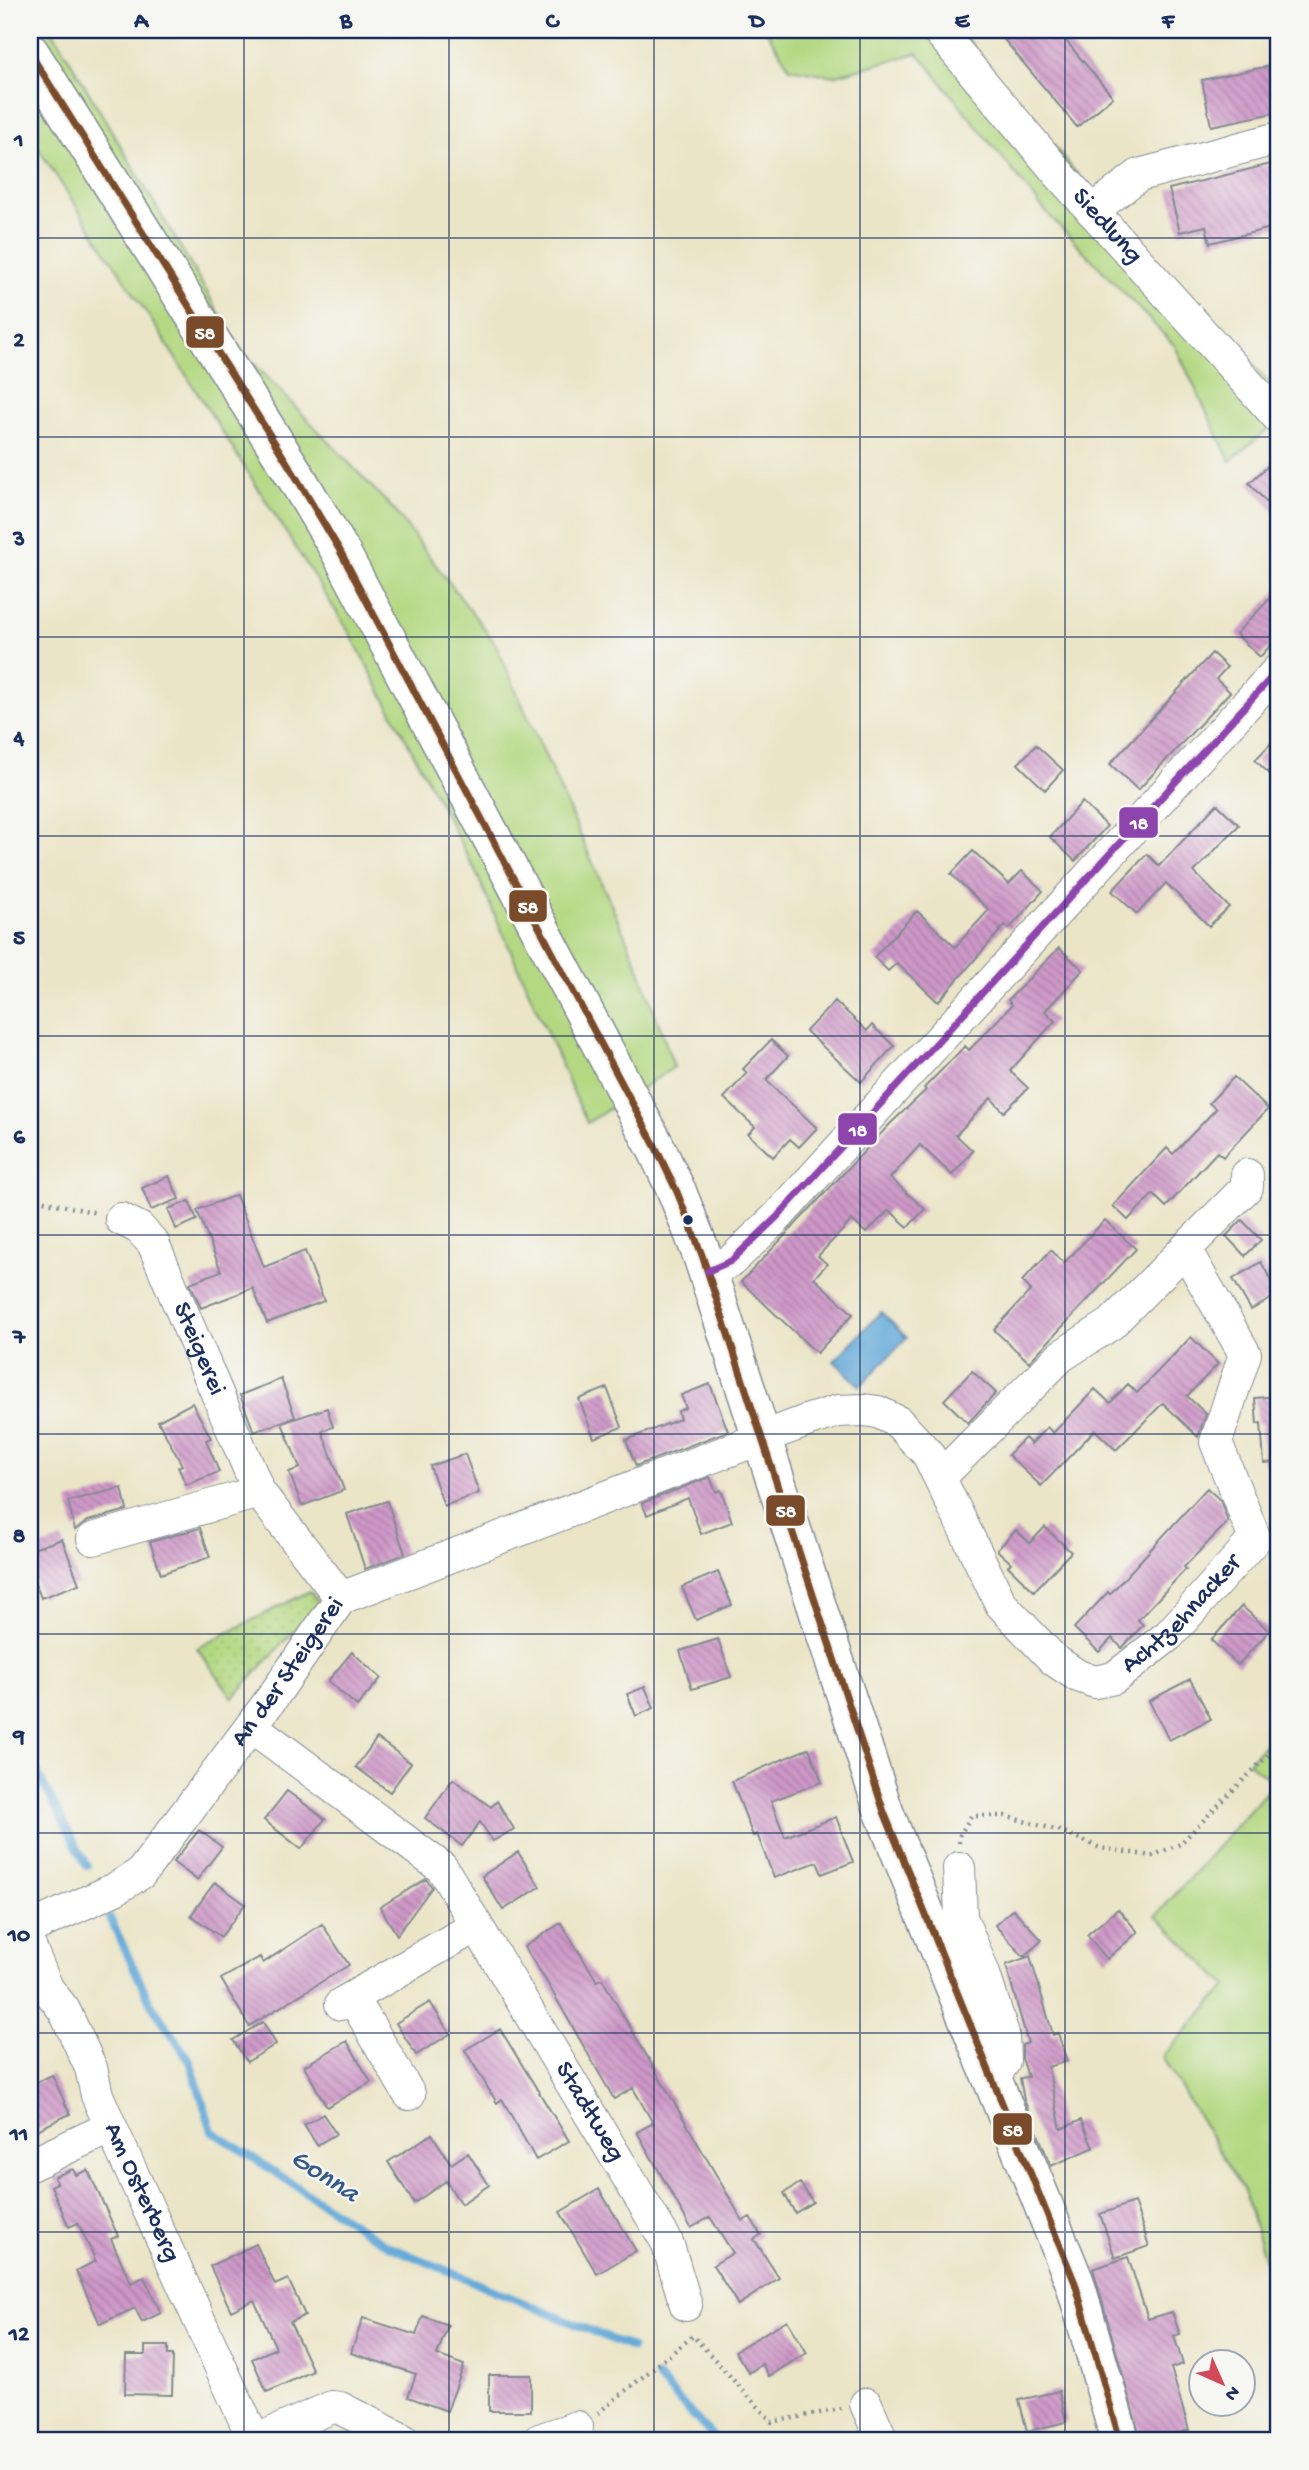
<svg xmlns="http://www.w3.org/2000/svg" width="1309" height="2470" viewBox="0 0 1309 2470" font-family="'Gochi Hand',sans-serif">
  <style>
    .grass { fill: #b3d881; stroke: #678470; stroke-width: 2 }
    .park { fill: url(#park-dots); stroke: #678470; stroke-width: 2 }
    .water { fill: #62a8d8; stroke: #3e6c9b; stroke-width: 2 }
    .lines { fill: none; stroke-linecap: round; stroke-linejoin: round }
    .stream { stroke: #62a8d8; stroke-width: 8 }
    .building { fill: url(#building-back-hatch) }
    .minor-casing { stroke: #838a92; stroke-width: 34 }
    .major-casing { stroke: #838a92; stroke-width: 41 }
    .path { stroke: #838a92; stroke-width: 4.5; stroke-dasharray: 2 5; stroke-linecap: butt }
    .minor { stroke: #fff; stroke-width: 32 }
    .major { stroke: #fff; stroke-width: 38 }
    .bus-1-casing { stroke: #f6f6f2; stroke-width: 12 }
    .bus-2-casing { stroke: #f6f6f2; stroke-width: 12 }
    .bus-1 { stroke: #7a4b2a; stroke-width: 7 }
    .bus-2 { stroke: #8e44ad; stroke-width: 7 }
    .grid { fill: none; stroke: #1b2f5e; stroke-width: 2; stroke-opacity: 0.55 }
    .bus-dot { fill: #1b2f5e; stroke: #f6f6f2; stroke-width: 2.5 }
    .labels { text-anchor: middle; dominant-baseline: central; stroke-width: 5; stroke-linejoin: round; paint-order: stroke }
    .street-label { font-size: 26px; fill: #1b2f5e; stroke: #f6f6f2 }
    .water-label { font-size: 28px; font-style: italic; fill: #345989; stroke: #f6f6f2 }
    .line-badge { stroke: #f6f6f2; stroke-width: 2.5 }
    .badge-label { font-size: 19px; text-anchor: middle; font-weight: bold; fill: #fff }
    .neatline { fill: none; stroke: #1b2f5e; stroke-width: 2.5 }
    .grid-label { font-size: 23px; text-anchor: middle; font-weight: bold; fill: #1b2f5e }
  </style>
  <defs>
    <pattern id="park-dots" width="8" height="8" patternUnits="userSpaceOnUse" patternTransform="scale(1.75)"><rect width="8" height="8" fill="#b3d881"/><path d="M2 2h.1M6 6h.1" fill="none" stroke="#99ba72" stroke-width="1.8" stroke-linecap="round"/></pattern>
    <pattern id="building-back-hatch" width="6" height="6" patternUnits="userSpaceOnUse" patternTransform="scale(1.75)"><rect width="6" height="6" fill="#cf98c8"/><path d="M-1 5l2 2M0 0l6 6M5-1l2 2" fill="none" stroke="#a77ca6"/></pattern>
  </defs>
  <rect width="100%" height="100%" fill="#f6f6f2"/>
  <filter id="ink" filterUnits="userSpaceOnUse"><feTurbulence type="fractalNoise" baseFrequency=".0143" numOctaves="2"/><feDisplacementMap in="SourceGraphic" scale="14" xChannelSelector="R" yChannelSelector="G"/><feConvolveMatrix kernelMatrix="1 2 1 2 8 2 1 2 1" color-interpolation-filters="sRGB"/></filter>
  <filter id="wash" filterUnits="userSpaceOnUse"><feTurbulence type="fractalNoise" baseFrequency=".00686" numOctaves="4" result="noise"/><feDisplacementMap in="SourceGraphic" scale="28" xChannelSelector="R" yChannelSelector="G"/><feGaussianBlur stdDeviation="1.57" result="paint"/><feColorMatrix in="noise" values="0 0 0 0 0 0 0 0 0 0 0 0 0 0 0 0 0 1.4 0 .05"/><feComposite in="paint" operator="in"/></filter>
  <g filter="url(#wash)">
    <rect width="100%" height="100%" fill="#ebe5c7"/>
    <path class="grass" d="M 30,30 L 52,30 L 241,350 L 394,510 L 495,643 L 638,965 L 674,1067 L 587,1123 L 475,870 L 351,635 L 157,329 L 30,136 Z
      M 766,30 L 960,30 L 1128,237 L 1279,392 L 1279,420 L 1230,461 L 1175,346 L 1045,211 L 918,53 L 833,76 L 790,68 Z
      M 1279,1730 L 1279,2306 L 1244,2191 L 1162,2057 L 1227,1986 L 1156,1916 L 1274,1783 L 1248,1762 Z"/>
    <path class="park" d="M 310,1591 L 319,1603 L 233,1698 L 197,1648 Z"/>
    <path class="water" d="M 881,1312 L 907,1338 L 860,1386 L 834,1361 Z"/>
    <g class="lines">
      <path class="stream" d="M 30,1759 L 87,1866
        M 110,1918 L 150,2002 L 190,2061 L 212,2131 L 386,2245 L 632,2348
        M 657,2377 L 716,2440"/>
    </g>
    <g id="blocks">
      <path class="building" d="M 996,30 L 1057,30 L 1113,97 L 1077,127 Z
        M 1270,66 L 1279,112 L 1211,126 L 1202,80 Z
        M 1279,162 L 1279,226 L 1210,243 L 1206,226 L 1180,232 L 1169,189 Z
        M 1279,456 L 1279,516 L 1249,483 Z
        M 1279,589 L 1279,636 L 1260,657 L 1236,634 Z
        M 1212,653 L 1227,667 L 1216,679 L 1230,692 L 1138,790 L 1110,764 Z
        M 1279,735 L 1279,783 L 1255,760 Z
        M 1036,745 L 1063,770 L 1045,790 L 1018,764 Z
        M 1082,802 L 1107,826 L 1075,861 L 1050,837 Z
        M 1217,804 L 1239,825 L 1194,872 L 1229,907 L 1209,926 L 1166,883 L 1137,914 L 1112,891 L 1147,854 L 1159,866 Z
        M 973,851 L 1009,884 L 1022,871 L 1043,891 L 1009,929 L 1005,925 L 938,1002 L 897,963 L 888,971 L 874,957 L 917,911 L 955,947 L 989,910 L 951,874 Z
        M 1059,948 L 1083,970 L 1045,1011 L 1055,1021 L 1010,1071 L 1028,1088 L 1004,1112 L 991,1098 L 956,1135 L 973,1151 L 952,1175 L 920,1145 L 890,1178 L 925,1209 L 908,1227 L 889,1210 L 866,1233 L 852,1220 L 818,1256 L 827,1264 L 814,1278 L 853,1314 L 817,1353 L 741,1282 L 890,1124 L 926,1090 L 924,1088 L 965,1046 L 969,1050 L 1012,1005 L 1008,1000 Z
        M 835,1001 L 867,1031 L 872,1025 L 894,1046 L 861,1082 L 806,1031 Z
        M 771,1040 L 788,1056 L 766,1080 L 817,1128 L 799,1147 L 790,1139 L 773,1157 L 748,1134 L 755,1127 L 724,1098 L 747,1073 L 743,1069 Z
        M 1234,1077 L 1268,1109 L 1223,1157 L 1217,1152 L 1166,1207 L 1153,1194 L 1128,1220 L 1113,1206 L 1167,1148 L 1173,1154 L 1216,1109 L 1209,1103 Z
        M 169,1176 L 179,1199 L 151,1210 L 142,1188 Z
        M 236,1195 L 264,1267 L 305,1251 L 324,1301 L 267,1323 L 253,1288 L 201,1308 L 190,1283 L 221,1271 L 197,1210 Z
        M 189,1201 L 197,1220 L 176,1229 L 168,1209 Z
        M 1105,1220 L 1136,1249 L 1029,1362 L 994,1330 L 1031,1290 L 1022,1281 L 1051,1250 L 1064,1263 Z
        M 1242,1220 L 1261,1240 L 1245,1256 L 1226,1236 Z
        M 1261,1262 L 1279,1294 L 1251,1310 L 1233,1279 Z
        M 1191,1337 L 1218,1364 L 1187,1396 L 1206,1414 L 1198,1437 L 1163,1403 L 1116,1450 L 1095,1430 L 1041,1486 L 1008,1455 L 1025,1438 L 1031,1444 L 1047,1427 L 1053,1433 L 1095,1389 L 1110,1403 L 1128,1384 L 1137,1393 Z
        M 972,1371 L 996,1393 L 968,1423 L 944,1400 Z
        M 281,1379 L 295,1417 L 254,1432 L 240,1395 Z
        M 710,1384 L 728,1431 L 636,1466 L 626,1440 L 680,1419 L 678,1411 L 686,1408 L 681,1395 Z
        M 607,1388 L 622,1427 L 594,1438 L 579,1399 Z
        M 1279,1396 L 1279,1462 L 1264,1463 L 1261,1423 L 1257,1424 L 1255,1398 Z
        M 192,1403 L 211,1438 L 206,1440 L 219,1472 L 186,1485 L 178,1467 L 182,1465 L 158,1421 Z
        M 327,1408 L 333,1427 L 322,1431 L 344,1490 L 302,1506 L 289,1472 L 300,1468 L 282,1423 Z
        M 465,1454 L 479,1493 L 444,1506 L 430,1466 Z
        M 710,1477 L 716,1492 L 721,1490 L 732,1522 L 701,1534 L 688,1498 L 647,1515 L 642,1503 Z
        M 122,1488 L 127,1510 L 88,1521 L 75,1530 L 68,1501 Z
        M 1207,1488 L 1220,1500 L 1228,1522 L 1184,1567 L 1186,1569 L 1138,1620 L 1143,1625 L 1122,1648 L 1112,1638 L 1099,1652 L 1074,1628 L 1108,1592 L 1110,1594 Z
        M 387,1501 L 405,1554 L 365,1569 L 347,1514 Z
        M 1045,1527 L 1071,1552 L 1034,1591 L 1008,1566 L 1011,1563 L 997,1550 L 1016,1530 L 1030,1543 Z
        M 200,1528 L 210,1557 L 161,1574 L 150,1542 Z
        M 62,1539 L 79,1584 L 41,1598 L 30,1568 L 30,1550 Z
        M 718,1572 L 732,1605 L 696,1620 L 682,1587 Z
        M 1242,1606 L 1269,1631 L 1238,1665 L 1211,1640 Z
        M 718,1639 L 731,1677 L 692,1689 L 680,1651 Z
        M 352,1652 L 381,1678 L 357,1706 L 328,1681 Z
        M 1190,1679 L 1211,1719 L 1169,1740 L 1149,1701 Z
        M 645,1687 L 654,1708 L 636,1716 L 627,1694 Z
        M 377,1738 L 411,1763 L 390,1792 L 356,1767 Z
        M 809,1748 L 822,1782 L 771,1801 L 785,1837 L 836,1817 L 853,1862 L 822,1874 L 817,1862 L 774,1878 L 757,1834 L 753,1836 L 732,1781 Z
        M 453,1779 L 491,1807 L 497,1801 L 514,1829 L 493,1841 L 480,1822 L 462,1846 L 425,1818 Z
        M 287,1791 L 325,1819 L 301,1849 L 264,1820 Z
        M 199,1830 L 222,1847 L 197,1880 L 173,1862 Z
        M 518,1852 L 540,1887 L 503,1910 L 482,1876 Z
        M 426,1879 L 432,1887 L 397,1935 L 380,1907 Z
        M 215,1882 L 245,1904 L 221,1937 L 191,1915 Z
        M 1013,1909 L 1042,1940 L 1024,1957 L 995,1925 Z
        M 1118,1909 L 1138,1932 L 1107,1959 L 1087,1935 Z
        M 561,1923 L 597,1981 L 602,1979 L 743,2221 L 750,2217 L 761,2235 L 754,2239 L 779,2278 L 738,2305 L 713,2265 L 733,2253 L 710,2217 L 691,2228 L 637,2132 L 653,2123 L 633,2088 L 614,2099 L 545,1979 L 524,1947 Z
        M 322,1924 L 349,1965 L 249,2026 L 221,1979 L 260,1957 L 263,1963 Z
        M 1030,1956 L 1053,2035 L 1058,2033 L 1067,2061 L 1048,2067 L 1061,2129 L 1081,2120 L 1093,2148 L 1051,2166 L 1024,2100 L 1020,2078 L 1028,2077 L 1022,2058 L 1022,2045 L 1028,2043 L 1006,1965 Z
        M 430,2002 L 450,2034 L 416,2055 L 396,2023 Z
        M 263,2022 L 276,2044 L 247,2062 L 233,2040 Z
        M 500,2029 L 569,2141 L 536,2160 L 502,2099 L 497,2103 L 465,2050 Z
        M 347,2041 L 371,2082 L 327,2107 L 304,2066 Z
        M 52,2075 L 70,2114 L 35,2131 L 30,2121 L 30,2085 Z
        M 323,2114 L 336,2134 L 317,2145 L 304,2125 Z
        M 432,2134 L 451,2164 L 468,2153 L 489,2185 L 461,2204 L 446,2181 L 414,2203 L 388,2162 Z
        M 73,2169 L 76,2175 L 88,2170 L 118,2236 L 111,2239 L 131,2283 L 144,2277 L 161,2313 L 142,2322 L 135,2308 L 100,2324 L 76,2271 L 96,2261 L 78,2223 L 69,2227 L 51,2186 L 57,2183 L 54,2177 Z
        M 800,2183 L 813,2202 L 795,2213 L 784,2193 Z
        M 599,2189 L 636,2251 L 597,2274 L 560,2212 Z
        M 1134,2202 L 1149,2246 L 1115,2258 L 1100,2214 Z
        M 256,2244 L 275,2285 L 288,2279 L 305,2315 L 290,2322 L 313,2371 L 267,2392 L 252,2359 L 276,2348 L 254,2300 L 231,2311 L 210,2266 Z
        M 1128,2257 L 1148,2319 L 1172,2312 L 1180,2334 L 1174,2336 L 1183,2364 L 1171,2368 L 1189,2430 L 1155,2440 L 1141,2440 L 1093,2269 Z
        M 423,2316 L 448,2325 L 437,2355 L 464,2365 L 447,2411 L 408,2397 L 416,2374 L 351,2353 L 363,2318 L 416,2335 Z
        M 787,2320 L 807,2353 L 769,2376 L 762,2364 L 749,2373 L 735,2351 Z
        M 145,2346 L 168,2346 L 168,2355 L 173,2355 L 172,2395 L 125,2394 L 126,2355 L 145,2355 Z
        M 489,2375 L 531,2375 L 531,2411 L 489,2411 Z
        M 1059,2391 L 1066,2422 L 1027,2431 L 1019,2400 Z"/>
    </g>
  </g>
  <g filter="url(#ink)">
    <use href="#blocks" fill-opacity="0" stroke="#838a92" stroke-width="2"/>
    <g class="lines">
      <g class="minor-casing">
        <g id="minor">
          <path id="s1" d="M 938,30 L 1059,174 L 1279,418"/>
          <path d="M 1092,211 L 1139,175 L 1279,138"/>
          <path id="s2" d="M 121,1219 L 139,1228 L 153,1243 L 259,1492 L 341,1598"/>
          <path d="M 708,1271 L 731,1261 L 777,1217 L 1279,669"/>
          <path d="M 941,1476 L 1061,1356 L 1111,1324 L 1247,1187 L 1247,1175"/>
          <path d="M 93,1539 L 259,1492"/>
          <path id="s3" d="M 251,1726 L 442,1868 L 667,2242 L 686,2305"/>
          <path d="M 959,1868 L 961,1917 L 984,1974 L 1003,2034 L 1004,2062 L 992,2079"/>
          <path id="s4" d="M 30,1928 L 115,1889 L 141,1873 L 272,1698 L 341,1598 L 809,1420 L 838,1411 L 864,1410 L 878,1412 L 898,1422 L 928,1454 L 1001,1604 L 1054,1660 L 1078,1676 L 1095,1682 L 1114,1678 L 1169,1635 L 1255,1539 L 1216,1442 L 1245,1354 L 1186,1251"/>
          <path id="s5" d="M 30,1947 L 47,1988 L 64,2010 L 91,2068 L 97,2095 L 111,2127 L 254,2440"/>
          <path d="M 353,1998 L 409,2094"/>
          <path d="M 341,2004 L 476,1926"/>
          <path d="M 30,2165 L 111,2127"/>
          <path d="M 866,2404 L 882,2440"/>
          <path d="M 257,2440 L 332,2407 L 340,2408 L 403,2440"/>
          <path d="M 539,2440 L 577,2427"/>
        </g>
      </g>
      <g class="major-casing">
        <path id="major" d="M 30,53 L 293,472 L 339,549 L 655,1146 L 677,1192 L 702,1255 L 884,1812 L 1075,2283 L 1120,2440"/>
      </g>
      <path class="path" d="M 30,1198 L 97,1213
        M 959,1843 L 960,1835 L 971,1816 L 1005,1816 L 1064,1832 L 1100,1848 L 1152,1856 L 1180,1844 L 1279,1744
        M 598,2413 L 693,2336 L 772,2422 L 841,2409"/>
      <use href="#minor" class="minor"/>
      <use href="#major" class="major"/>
      <g class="bus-1-casing">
        <path id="bus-1" d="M 30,53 L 293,472 L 339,549 L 655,1146 L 677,1192 L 702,1255 L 884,1812 L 1075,2283 L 1120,2440"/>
      </g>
      <g class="bus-2-casing">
        <path id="bus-2" d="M 708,1271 L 731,1261 L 777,1217 L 1279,669"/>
      </g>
      <use href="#bus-1" class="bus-1"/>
      <use href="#bus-2" class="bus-2"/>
    </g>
  </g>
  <path class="grid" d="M 244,30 L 244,2440M 449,30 L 449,2440M 654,30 L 654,2440M 860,30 L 860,2440M 1065,30 L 1065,2440M 30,238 L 1279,238M 30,437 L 1279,437M 30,637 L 1279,637M 30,836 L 1279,836M 30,1036 L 1279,1036M 30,1235 L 1279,1235M 30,1434 L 1279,1434M 30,1634 L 1279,1634M 30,1833 L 1279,1833M 30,2033 L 1279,2033M 30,2232 L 1279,2232"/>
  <circle class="bus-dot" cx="688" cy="1220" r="6"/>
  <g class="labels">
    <g class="street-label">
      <text stroke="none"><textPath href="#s1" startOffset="259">Siedlung</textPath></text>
      <text stroke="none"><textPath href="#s2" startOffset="156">Steigerei</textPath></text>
      <text stroke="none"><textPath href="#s4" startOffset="1505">Achtzehnacker</textPath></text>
      <text stroke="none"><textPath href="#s4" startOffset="373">An der Steigerei</textPath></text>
      <text stroke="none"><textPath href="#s3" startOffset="523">Stadtweg</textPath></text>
      <text stroke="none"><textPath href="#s5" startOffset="271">Am Osterberg</textPath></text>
    </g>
    <g class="water-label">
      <text transform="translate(324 2177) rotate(33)">Gonna</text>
    </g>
  </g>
  <g class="line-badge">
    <rect x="185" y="315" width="40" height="34" rx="7" fill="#7a4b2a"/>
    <rect x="1118" y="806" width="41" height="33" rx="7" fill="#8e44ad"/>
    <rect x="508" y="889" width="40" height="34" rx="7" fill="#7a4b2a"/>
    <rect x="837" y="1112" width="41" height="34" rx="7" fill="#8e44ad"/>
    <rect x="765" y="1494" width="41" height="33" rx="7" fill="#7a4b2a"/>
    <rect x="992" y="2112" width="41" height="34" rx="7" fill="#7a4b2a"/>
  </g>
  <g class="badge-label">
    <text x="205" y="339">58</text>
    <text x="1139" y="829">18</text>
    <text x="528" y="913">58</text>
    <text x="858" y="1136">18</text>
    <text x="786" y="1517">58</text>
    <text x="1013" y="2136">58</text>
  </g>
  <rect width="1309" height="2470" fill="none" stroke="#f6f6f2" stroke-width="77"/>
  <g transform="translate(1222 2383) rotate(135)"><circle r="33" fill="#f6f6f2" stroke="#9ea6b7" stroke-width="2"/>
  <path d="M0-5L12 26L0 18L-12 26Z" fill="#d1495b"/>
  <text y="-10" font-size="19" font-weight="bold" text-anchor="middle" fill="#1b2f5e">N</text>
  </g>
  <rect x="38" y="38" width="1232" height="2394" class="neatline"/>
  <g class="grid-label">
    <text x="141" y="27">A</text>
    <text x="346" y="27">B</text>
    <text x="552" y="27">C</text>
    <text x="757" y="27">D</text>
    <text x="962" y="27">E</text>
    <text x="1168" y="27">F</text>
    <text x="19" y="146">1</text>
    <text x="19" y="346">2</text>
    <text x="19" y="545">3</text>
    <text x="19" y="744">4</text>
    <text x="19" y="944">5</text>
    <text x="19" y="1143">6</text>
    <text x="19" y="1343">7</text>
    <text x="19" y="1542">8</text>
    <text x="19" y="1742">9</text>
    <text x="19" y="1941">10</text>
    <text x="19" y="2140">11</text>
    <text x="19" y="2340">12</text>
  </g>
</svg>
